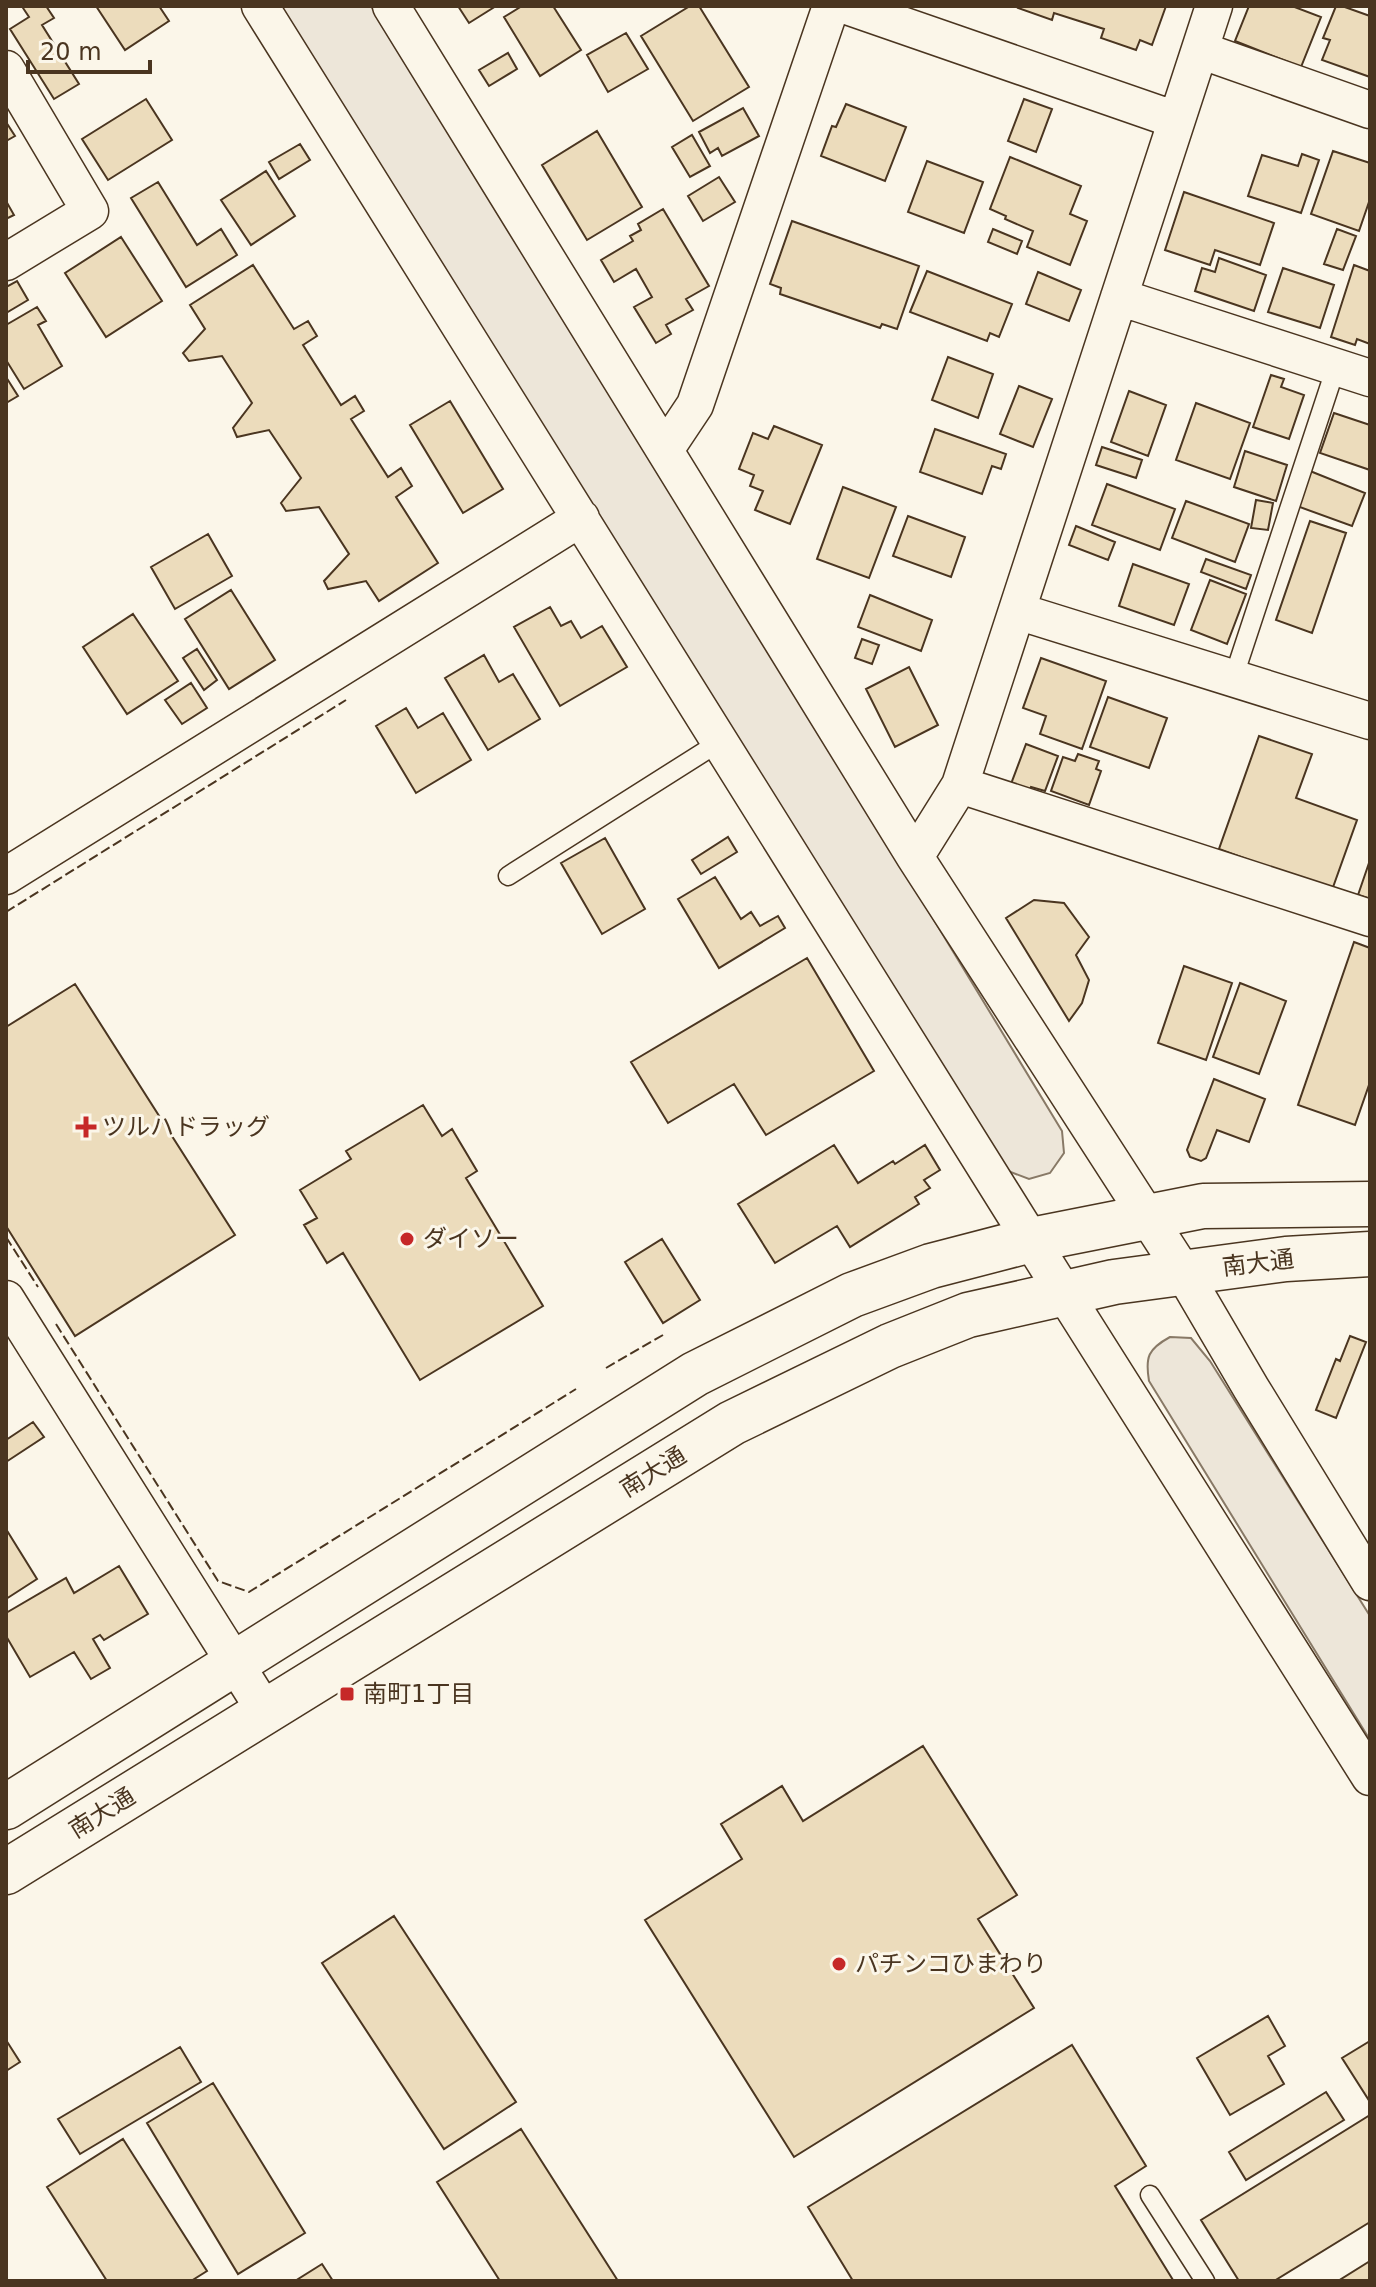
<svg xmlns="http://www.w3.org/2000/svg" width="1376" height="2287" viewBox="0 0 1376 2287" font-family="'DejaVu Sans','Noto Sans JP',sans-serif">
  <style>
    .green { fill: #ede6d9; stroke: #887966; stroke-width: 2 }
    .building { fill: #ecdcbc; stroke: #4a3520; stroke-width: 2 }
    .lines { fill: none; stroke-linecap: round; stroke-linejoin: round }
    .lane-casing { stroke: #4a3520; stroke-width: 21 }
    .street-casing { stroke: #4a3520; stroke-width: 39 }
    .secondary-casing { stroke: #4a3520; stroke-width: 47 }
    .lane { stroke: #fbf6e9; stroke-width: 18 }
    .street { stroke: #fbf6e9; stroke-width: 36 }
    .secondary { stroke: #fbf6e9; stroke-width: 44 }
    .fence { stroke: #4a3520; stroke-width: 2; stroke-dasharray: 10 4; stroke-linecap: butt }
    .poi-dot { fill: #c62828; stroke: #fbf6e9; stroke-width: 3 }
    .labels { text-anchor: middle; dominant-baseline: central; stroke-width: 6; stroke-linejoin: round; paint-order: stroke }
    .poi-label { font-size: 24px; fill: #4a3520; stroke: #fbf6e9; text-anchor: start }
    .street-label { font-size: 24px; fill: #4a3520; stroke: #fbf6e9 }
  </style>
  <rect width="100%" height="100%" fill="#fbf6e9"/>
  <path class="green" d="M 274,6 L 371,6 L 673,490 L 1062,1131 L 1064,1153 L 1050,1173 L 1029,1179 L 1008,1171 Z
    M 1170,1337 L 1191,1338 L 1210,1361 L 1370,1616 L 1370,1740 L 1149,1381 C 1145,1357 1148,1349 1170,1337 Z"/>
  <path class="building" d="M 25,6 L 46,6 L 54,18 L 42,25 L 79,84 L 54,99 L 10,29 L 29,17 L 23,8 Z
    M 96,6 L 159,6 L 169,21 L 125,50 Z
    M 458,6 L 496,6 L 469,23 Z
    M 522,6 L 553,6 L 581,50 L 540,76 L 504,17 Z
    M 690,6 L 699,6 L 749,87 L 693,121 L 641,36 Z
    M 1019,6 L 1166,6 L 1152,45 L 1140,40 L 1136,50 L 1101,38 L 1104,29 L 1054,13 L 1052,20 L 1018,8 Z
    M 1249,6 L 1292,6 L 1321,17 L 1301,67 L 1235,41 Z
    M 1336,6 L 1342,6 L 1370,16 L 1370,77 L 1322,60 L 1330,40 L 1323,38 Z
    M 626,33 L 648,69 L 608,92 L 587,55 Z
    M 508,53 L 517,69 L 489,86 L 479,70 Z
    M 146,99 L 172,140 L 108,180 L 82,139 Z
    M 1024,99 L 1052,109 L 1036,152 L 1008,141 Z
    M 846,104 L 906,127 L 885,181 L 821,156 L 832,126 L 836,127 Z
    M 743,108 L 759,136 L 722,156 L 718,148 L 710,153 L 699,132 Z
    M 6,122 L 15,136 L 6,141 Z
    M 597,131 L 642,207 L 587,240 L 542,165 Z
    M 692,135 L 710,166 L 690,177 L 672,147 Z
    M 300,144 L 310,160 L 279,179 L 269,162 Z
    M 1333,151 L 1370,163 L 1370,199 L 1359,231 L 1311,214 Z
    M 1302,154 L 1319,160 L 1301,213 L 1248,196 L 1262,155 L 1298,166 Z
    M 1010,157 L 1081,186 L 1070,214 L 1087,221 L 1070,265 L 1027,247 L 1033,231 L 1005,219 L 1006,216 L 990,209 Z
    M 927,161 L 983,182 L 964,233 L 908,212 Z
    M 266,171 L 295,216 L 251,245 L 221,200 Z
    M 719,177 L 735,202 L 703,221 L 688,196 Z
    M 158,182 L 197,245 L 221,229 L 237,255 L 186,287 L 131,198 Z
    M 1184,192 L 1274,223 L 1260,265 L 1215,250 L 1210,265 L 1165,250 Z
    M 6,201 L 14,215 L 6,219 Z
    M 663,209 L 709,286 L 686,299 L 693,310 L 666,325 L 671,334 L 656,343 L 634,307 L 652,297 L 636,269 L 614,282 L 601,260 L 633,241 L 630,236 L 641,230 L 638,224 Z
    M 792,221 L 919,266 L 897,329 L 882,324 L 880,328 L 780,294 L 781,288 L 770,284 Z
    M 993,229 L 1022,241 L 1017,254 L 988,242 Z
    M 1337,229 L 1356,236 L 1343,270 L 1324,264 Z
    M 121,237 L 162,301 L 106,337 L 65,273 Z
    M 1219,258 L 1266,275 L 1254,311 L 1195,291 L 1202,268 L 1215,272 Z
    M 253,265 L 294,329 L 308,321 L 317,336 L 303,345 L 341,405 L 355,396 L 364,411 L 351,419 L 388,477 L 401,468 L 412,486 L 396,497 L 438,563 L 379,601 L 366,581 L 328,589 L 324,581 L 349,554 L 319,507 L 286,511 L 281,503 L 301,478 L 269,430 L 237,437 L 233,428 L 252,403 L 222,356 L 189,361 L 183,353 L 205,329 L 190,305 Z
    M 1354,265 L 1370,271 L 1370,344 L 1357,339 L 1355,345 L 1331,337 Z
    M 1283,268 L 1334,285 L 1320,328 L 1268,312 Z
    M 927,271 L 1012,304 L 999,337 L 990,333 L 987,341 L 910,312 Z
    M 1038,272 L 1081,290 L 1069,321 L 1026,304 Z
    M 17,281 L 28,300 L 6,313 L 6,287 Z
    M 37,307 L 46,321 L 38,325 L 62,366 L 24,389 L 6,360 L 6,325 Z
    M 948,357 L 993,374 L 978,418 L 932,400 Z
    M 1271,375 L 1284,379 L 1281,387 L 1304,395 L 1289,439 L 1253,427 Z
    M 6,377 L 18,396 L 6,403 Z
    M 1019,386 L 1052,399 L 1033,447 L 1000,434 Z
    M 1129,391 L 1166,405 L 1148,456 L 1111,442 Z
    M 450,401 L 503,489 L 463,513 L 410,425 Z
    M 1196,403 L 1250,423 L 1230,479 L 1176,460 Z
    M 1334,413 L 1370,425 L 1370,470 L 1320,453 Z
    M 774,426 L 822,445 L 790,524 L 755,510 L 763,491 L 750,486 L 754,475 L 739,469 L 753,433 L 768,439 Z
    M 935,429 L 1006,454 L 1001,469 L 992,466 L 982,494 L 920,472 Z
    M 1102,447 L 1142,460 L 1136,478 L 1096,465 Z
    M 1245,451 L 1287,465 L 1276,501 L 1234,487 Z
    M 1310,471 L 1365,493 L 1352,526 L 1297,506 Z
    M 1107,484 L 1175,509 L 1160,550 L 1092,525 Z
    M 843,487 L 896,507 L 869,578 L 817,559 Z
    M 1256,500 L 1273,503 L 1268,530 L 1251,528 Z
    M 1186,501 L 1249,524 L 1235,562 L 1172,538 Z
    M 908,516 L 965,537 L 951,577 L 893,556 Z
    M 1310,521 L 1346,533 L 1312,633 L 1276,620 Z
    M 1076,526 L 1115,542 L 1108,560 L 1069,545 Z
    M 208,534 L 232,576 L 175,609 L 151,567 Z
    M 1206,559 L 1251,575 L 1246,589 L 1201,572 Z
    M 1133,564 L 1189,584 L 1174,625 L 1119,606 Z
    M 1210,580 L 1246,594 L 1227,644 L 1191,630 Z
    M 231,590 L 275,660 L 229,689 L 185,619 Z
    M 870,595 L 932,620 L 921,651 L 858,627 Z
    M 550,607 L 561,626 L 571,621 L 581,638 L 602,626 L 627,667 L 560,706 L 514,627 Z
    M 133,614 L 178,681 L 127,714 L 83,647 Z
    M 862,639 L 879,645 L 872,664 L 855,658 Z
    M 197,649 L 217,680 L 204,690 L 183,658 Z
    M 484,655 L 499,682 L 513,674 L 540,719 L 488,750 L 445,678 Z
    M 1041,658 L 1106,681 L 1082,749 L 1040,734 L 1046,716 L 1023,708 Z
    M 909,667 L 938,725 L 895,747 L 866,689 Z
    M 191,683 L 207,708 L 182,724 L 165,700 Z
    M 1108,697 L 1167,718 L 1149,768 L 1090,747 Z
    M 406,708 L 418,728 L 443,713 L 471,760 L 416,793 L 376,726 Z
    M 1259,736 L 1312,754 L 1296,798 L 1357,820 L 1332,890 L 1219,849 Z
    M 1026,744 L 1058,756 L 1045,791 L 1031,787 L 1029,791 L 1011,784 Z
    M 1078,754 L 1099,761 L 1096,769 L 1101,771 L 1089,805 L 1051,791 L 1063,757 L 1075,761 Z
    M 728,837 L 737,852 L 701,874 L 692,860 Z
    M 605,838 L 645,909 L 602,934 L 561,863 Z
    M 1370,860 L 1370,899 L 1358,895 Z
    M 715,877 L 741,919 L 751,912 L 760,926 L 778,916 L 785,928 L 719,968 L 678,899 Z
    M 1034,900 L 1064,903 L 1089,937 L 1076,955 L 1089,980 L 1082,1003 L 1069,1021 L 1006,918 Z
    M 1354,942 L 1370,948 L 1370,1082 L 1355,1125 L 1298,1105 Z
    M 807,958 L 874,1071 L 766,1135 L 734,1084 L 668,1123 L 631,1062 Z
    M 1184,966 L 1232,983 L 1206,1060 L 1158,1043 Z
    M 1240,983 L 1286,1001 L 1259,1074 L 1213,1057 Z
    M 75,984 L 235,1235 L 75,1336 L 6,1226 L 6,1027 Z
    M 1214,1079 L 1265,1099 L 1249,1142 L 1217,1130 L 1206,1158 L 1201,1161 L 1190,1157 L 1187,1150 Z
    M 423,1105 L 442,1136 L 452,1129 L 477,1171 L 466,1178 L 543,1306 L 420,1380 L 343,1253 L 327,1263 L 304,1225 L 317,1218 L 300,1190 L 351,1159 L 346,1151 Z
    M 834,1145 L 858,1183 L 893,1161 L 895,1164 L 925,1145 L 940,1170 L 924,1180 L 930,1188 L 915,1197 L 919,1204 L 850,1247 L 837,1226 L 775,1263 L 738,1204 Z
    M 662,1239 L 700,1300 L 663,1323 L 625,1262 Z
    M 1350,1336 L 1366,1342 L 1336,1418 L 1316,1410 L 1336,1359 L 1340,1361 Z
    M 33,1422 L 44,1437 L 6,1462 L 6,1440 Z
    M 6,1529 L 37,1579 L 6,1599 Z
    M 119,1566 L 148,1614 L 104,1640 L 100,1635 L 93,1639 L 110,1668 L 91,1679 L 74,1652 L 30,1677 L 6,1636 L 6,1613 L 66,1578 L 74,1593 Z
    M 923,1746 L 1017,1895 L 978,1919 L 1034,2008 L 794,2157 L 645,1920 L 742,1859 L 721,1824 L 782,1786 L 803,1821 Z
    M 394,1916 L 516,2102 L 444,2149 L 322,1963 Z
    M 1268,2016 L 1285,2046 L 1268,2056 L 1284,2084 L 1230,2115 L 1197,2058 Z
    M 6,2040 L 20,2062 L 6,2071 Z
    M 1370,2041 L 1370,2102 L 1342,2058 Z
    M 1072,2045 L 1146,2166 L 1115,2186 L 1173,2280 L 853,2281 L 808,2207 Z
    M 180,2047 L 201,2082 L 80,2154 L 58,2119 Z
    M 213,2083 L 305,2233 L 238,2274 L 147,2123 Z
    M 1326,2092 L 1344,2120 L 1246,2180 L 1229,2152 Z
    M 1370,2115 L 1370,2222 L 1274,2281 L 1239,2281 L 1201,2220 Z
    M 521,2129 L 618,2281 L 500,2281 L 437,2182 Z
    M 123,2139 L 207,2271 L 191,2281 L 107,2281 L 47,2187 Z
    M 1370,2261 L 1370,2281 L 1338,2281 Z
    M 322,2264 L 333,2281 L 295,2281 Z"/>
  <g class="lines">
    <g class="lane-casing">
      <path id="lane" d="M 1233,679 L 1336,367
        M 508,876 L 721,741
        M 1150,2195 L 1205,2281"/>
    </g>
    <g class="street-casing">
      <path id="street" d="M 260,6 L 1064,1293 L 1370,1777
        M 391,6 L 915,857 L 1183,1272 L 1251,1388 L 1370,1582
        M 847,6 L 1176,120
        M 1200,50 L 1370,110
        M 6,69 L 90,211 L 6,262
        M 1119,297 L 1370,378
        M 665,450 L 695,405 L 831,6
        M 1017,611 L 1370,721
        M 960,785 L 1370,918
        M 915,857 L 960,785 L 1214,6
        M 6,876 L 581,518
        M 6,1299 L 265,1711"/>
    </g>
    <g class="secondary-casing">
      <path id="secondary" d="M 6,1807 L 695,1374 L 852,1295 L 931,1266 L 1031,1240 L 1203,1206 L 1370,1204
        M 6,1872 L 732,1423 L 890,1346 L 968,1315 L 1114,1282 L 1286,1259 L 1370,1254"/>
    </g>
    <use href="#lane" class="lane"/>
    <use href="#street" class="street"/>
    <use href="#secondary" class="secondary"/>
    <path class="fence" d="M 6,912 L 346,700
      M 6,1237 L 38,1287
      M 56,1324 L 218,1581 L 249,1592 L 576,1389
      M 606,1368 L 663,1335"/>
  </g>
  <g class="poi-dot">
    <path d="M82 1115h8v8h8v8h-8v8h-8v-8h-8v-8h8z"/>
    <circle cx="407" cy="1239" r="8"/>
    <rect x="339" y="1686" width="16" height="16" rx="4"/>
    <circle cx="839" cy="1964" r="8"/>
  </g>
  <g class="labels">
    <g class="poi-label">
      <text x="102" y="1127">ツルハドラッグ</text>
      <text x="423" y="1239">ダイソー</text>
      <text x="363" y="1694">南町1丁目</text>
      <text x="855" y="1964">パチンコひまわり</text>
    </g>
    <g class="street-label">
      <text transform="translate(1258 1263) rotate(-7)">南大通</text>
      <text transform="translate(653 1472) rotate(-32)">南大通</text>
      <text transform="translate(102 1813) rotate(-32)">南大通</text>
    </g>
  </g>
  <rect width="1376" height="2287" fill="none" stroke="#4a3520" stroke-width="16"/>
  <path d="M28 60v12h122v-12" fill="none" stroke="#4a3520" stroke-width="4"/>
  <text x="40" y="60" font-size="24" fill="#4a3520" stroke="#fbf6e9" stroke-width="6" paint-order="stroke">20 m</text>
</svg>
